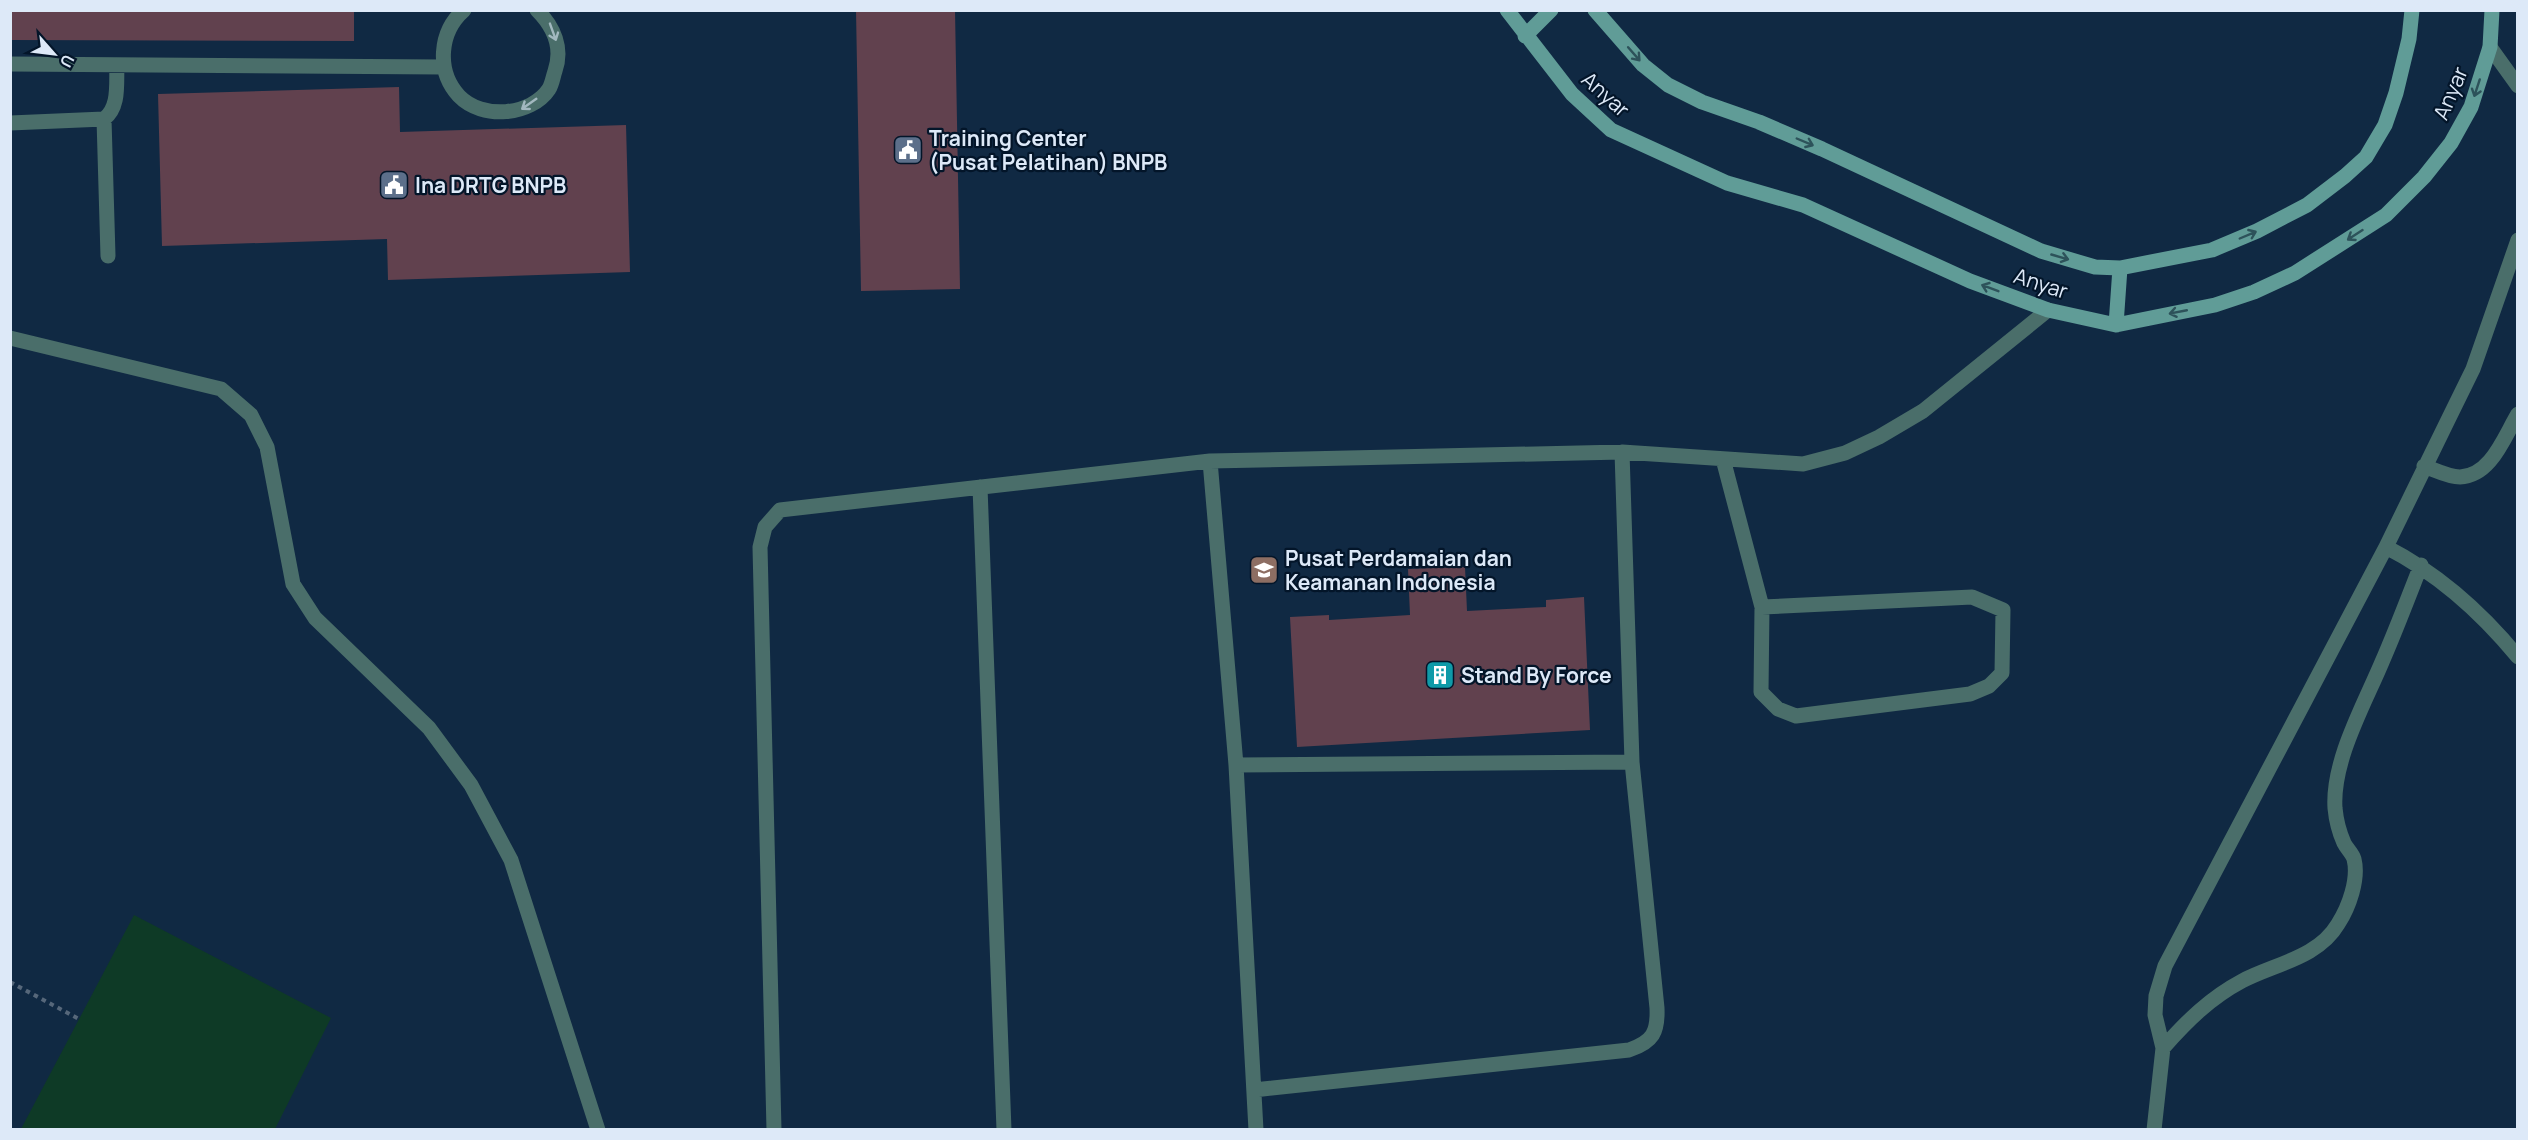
<svg xmlns="http://www.w3.org/2000/svg" width="2528" height="1140" viewBox="0 0 2528 1140" font-family="Manrope,sans-serif">
  <style>
    .built { fill: #102943 }
    .green { fill: #0e3a26 }
    .building { fill: #61414e }
    .lines { fill: none; stroke-linecap: round; stroke-linejoin: round }
    .path { stroke: #56677a; stroke-width: 4; stroke-dasharray: 4.5 4.5; stroke-linecap: butt }
    .lane { stroke: #4a6e6a; stroke-width: 15 }
    .secondary { stroke: #609c97; stroke-width: 15 }
    .oneway { stroke: #a2b8bf }
    .oneway2 { stroke: #2d525a }
    .labels { text-anchor: middle; dominant-baseline: central; stroke-width: 4.5; stroke-linejoin: round; paint-order: stroke }
    .street-label { font-size: 21px; fill: #dde9f8; stroke: #031529 }
    .poi-label { font-size: 21px; font-weight: bold; fill: #dde9f8; stroke: #031529; text-anchor: start }
  </style>
  <rect width="100%" height="100%" fill="#0b1f34"/>
  <path class="built" d="M 10,11 L 2517,11 L 2517,1129 L 11,1129 Z"/>
  <path class="green" d="M 134,915 L 331,1018 L 275,1129 L 21,1129 Z"/>
  <path class="building" d="M 10,10 L 354,10 L 354,41 L 10,40 Z
    M 856,10 L 955,10 L 960,289 L 861,291 Z
    M 399,87 L 400,132 L 626,125 L 630,272 L 388,280 L 387,239 L 162,246 L 158,94 Z
    M 1465,567 L 1467,611 L 1546,607 L 1546,600 L 1584,597 L 1590,730 L 1297,747 L 1290,617 L 1329,615 L 1329,620 L 1410,615 L 1408,569 Z"/>
  <g class="lines">
    <path class="path" d="M 10,982 L 79,1019"/>
    <path class="lane" d="M 464,10 C 439,32 436,71 459,96 C 482,120 531,116 549,89 C 552,84 553,77 555,71 C 563,48 554,27 537,10
      M 2490,47 L 2518,86
      M 10,64 L 443,67
      M 104,119 L 108,256
      M 10,123 L 104,119 C 120,107 116,83 117,65
      M 10,338 L 221,389 L 251,415 L 267,447 L 293,584 L 315,618 L 429,728 L 471,785 L 511,860 L 598,1130
      M 1723,459 L 1762,607 L 1761,692 L 1778,709 L 1796,716 L 1970,694 L 1989,686 L 2002,673 L 2003,610 L 1972,597 L 1762,607
      M 1210,461 L 1236,765 L 1256,1130
      M 2424,466 C 2435,470 2449,477 2460,477 C 2491,476 2504,437 2518,414
      M 980,487 L 1004,1130
      M 2386,547 C 2437,573 2481,612 2518,657
      M 1236,765 L 1632,762
      M 2163,1048 C 2187,1021 2210,998 2242,981 C 2274,964 2318,958 2338,924 C 2349,907 2359,879 2354,859 C 2352,853 2347,849 2344,843 C 2340,834 2336,819 2335,808 C 2332,761 2364,705 2382,662 C 2396,630 2408,598 2421,565
      M 1254,1090 L 1629,1050 C 1653,1042 1658,1032 1657,1008 L 1632,762 L 1622,452
      M 774,1130 L 760,547 L 765,527 L 780,510 L 1210,461 L 1622,452 L 1803,464 L 1845,453 L 1879,437 L 1923,411 L 2048,310
      M 2154,1130 L 2163,1048 L 2155,1015 L 2156,996 L 2165,966 L 2386,547 L 2447,422 L 2473,369 L 2518,240"/>
    <path class="secondary" d="M 1507,10 L 1572,94 L 1611,130 L 1727,183 L 1803,205 L 1970,281 L 2048,310 L 2116,325 L 2215,305 L 2254,292 L 2295,273 L 2386,215 L 2424,177 L 2451,143 L 2471,107 L 2490,47 L 2492,10
      M 1595,10 L 1643,65 L 1668,85 L 1702,102 L 1759,122 L 1822,149 L 2041,251 L 2095,267 L 2120,268 L 2212,250 L 2257,231 L 2307,205 L 2345,176 L 2366,157 L 2385,125 L 2396,93 L 2409,39 L 2412,10
      M 1525,36 L 1551,10
      M 2116,325 L 2120,268"/>
  </g>
  <defs><path id="oneway-shaft" d="M-6 0H5M1.5-3L5.5 0L1.5 3" fill="none" stroke-width="1.6" stroke-linecap="round" stroke-linejoin="round" transform="scale(1.5)"/></defs>
  <g class="oneway">
    <use href="#oneway-shaft" transform="translate(553 32) rotate(70)"/>
    <use href="#oneway-shaft" transform="translate(529 104) rotate(145)"/>
  </g>
  <g class="oneway2">
    <use href="#oneway-shaft" transform="translate(1634 54) rotate(49)"/>
    <use href="#oneway-shaft" transform="translate(2477 88) rotate(108)"/>
    <use href="#oneway-shaft" transform="translate(1805 142) rotate(23)"/>
    <use href="#oneway-shaft" transform="translate(2248 235) rotate(-23)"/>
    <use href="#oneway-shaft" transform="translate(2355 235) rotate(147)"/>
    <use href="#oneway-shaft" transform="translate(2060 257) rotate(16)"/>
    <use href="#oneway-shaft" transform="translate(1990 288) rotate(-159)"/>
    <use href="#oneway-shaft" transform="translate(2178 312) rotate(169)"/>
  </g>
  <defs>
    <g id="civic-square" transform="scale(1.5)"><rect x="-9" y="-9" width="18" height="18" rx="4" fill="#5c6f8a" stroke="#031529"/><path d="M-.6-6.5H3V-4.5H.6V-3L4-1V1h2V6H-6V1h2V-1L-.6-3ZM-1.2 2.5V6h2.4V2.5Z" fill="#fff"/></g>
    <g id="university-square" transform="scale(1.5)"><rect x="-9" y="-9" width="18" height="18" rx="4" fill="#8d6e63" stroke="#031529"/><path d="M0-5L7-2L0 1L-7-2ZM-4 1L0 2.5L4 1V4Q0 6-4 4Z" fill="#fff"/></g>
    <g id="building-square" transform="scale(1.5)"><rect x="-9" y="-9" width="18" height="18" rx="4" fill="#0f9aa8" stroke="#031529"/><path d="M-4-6H4V6H1V3H-1V6H-4ZM-2.5-4.3h1.7v1.8h-1.7ZM.8-4.3h1.7v1.8H.8ZM-2.5-1h1.7V.8h-1.7ZM.8-1h1.7V.8H.8Z" fill="#fff"/></g>
  </defs>
  <g fill-rule="evenodd">
    <use href="#civic-square" x="908" y="150"/>
    <use href="#civic-square" x="394" y="185"/>
    <use href="#university-square" x="1264" y="570"/>
    <use href="#building-square" x="1440" y="675"/>
  </g>
  <g class="labels">
    <g class="street-label">
      <text transform="translate(2450 93) rotate(-67)">Anyar</text>
      <text transform="translate(1606 94) rotate(42)">Anyar</text>
      <text transform="translate(2041 283) rotate(18)">Anyar</text>
    </g>
    <g class="poi-label">
      <text x="929" y="138">Training Center<tspan x="929" dy="24">(Pusat Pelatihan) BNPB</tspan></text>
      <text x="415" y="185">Ina DRTG BNPB</text>
      <text x="1285" y="558">Pusat Perdamaian dan<tspan x="1285" dy="24">Keamanan Indonesia</tspan></text>
      <text x="1461" y="675">Stand By Force</text>
    </g>
  </g>
  <rect width="2528" height="1140" fill="none" stroke="#dde9f8" stroke-width="24"/>
  <g transform="translate(54 54) rotate(118)" stroke="#031529" stroke-width="4.5" paint-order="stroke">
  <path d="M0-4.5L10 22L0 15L-10 22Z" fill="#dde9f8"/>
  <text y="-9" font-size="16" font-weight="bold" text-anchor="middle" fill="#dde9f8">U</text>
  </g>
</svg>
